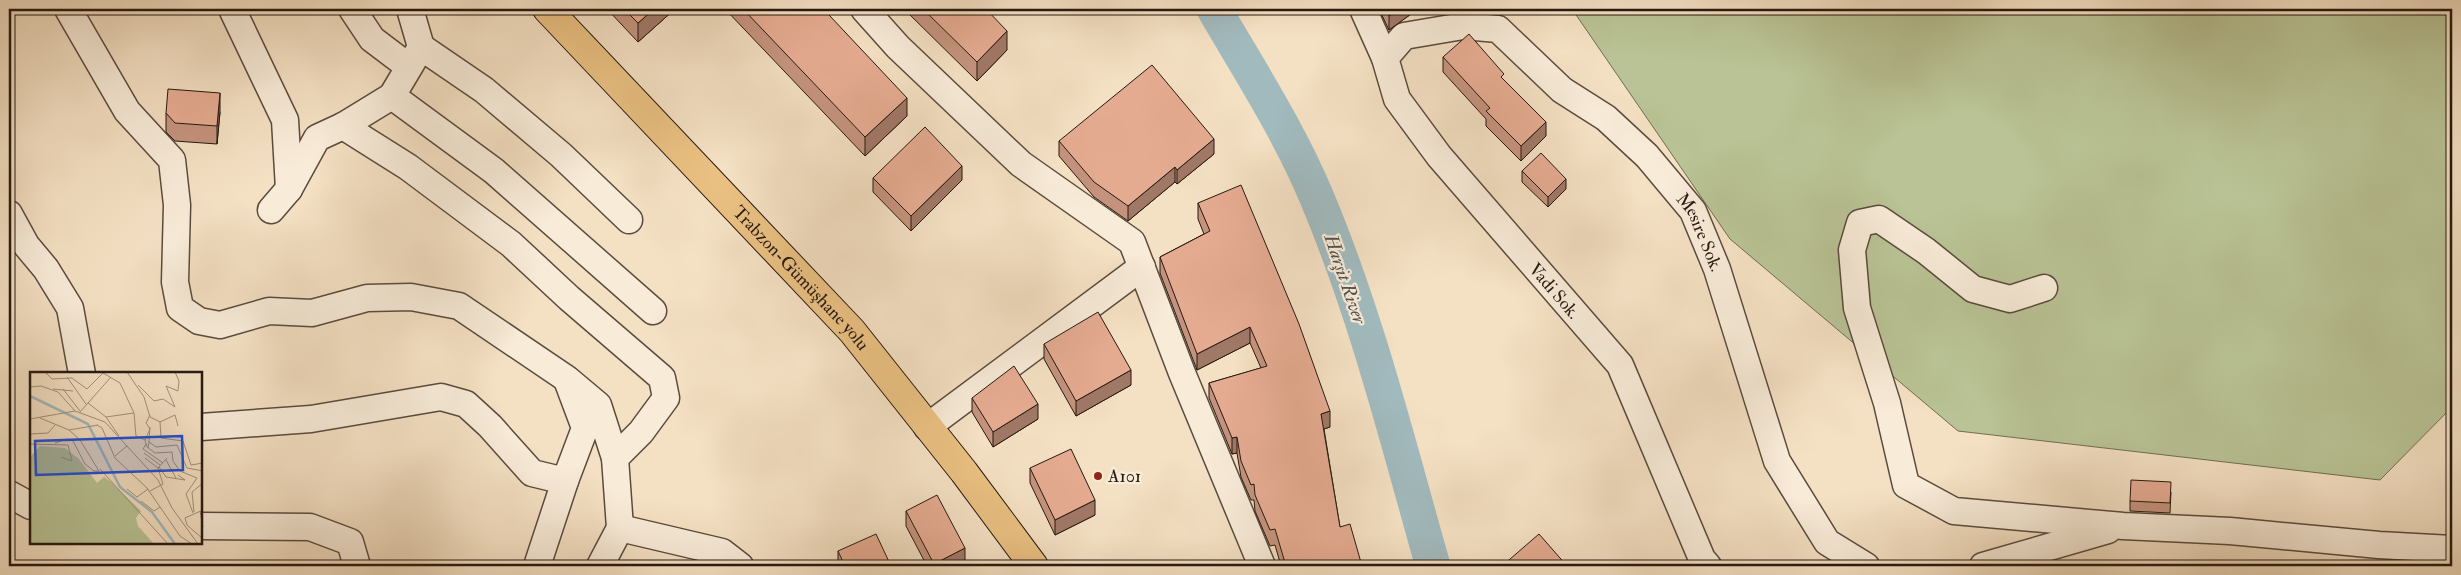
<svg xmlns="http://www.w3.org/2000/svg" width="2461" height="575" viewBox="0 0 2461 575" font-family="'IM FELL Double Pica',serif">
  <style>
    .green { fill: #b9c395; stroke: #706e53 }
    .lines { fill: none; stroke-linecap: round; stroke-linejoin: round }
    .river { stroke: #a1babe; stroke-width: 35 }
    .minor-casing { stroke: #5a4b3e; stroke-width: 29 }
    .major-casing { stroke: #261911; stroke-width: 30 }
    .minor { stroke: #f8ebd8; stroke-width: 26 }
    .major { stroke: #eac082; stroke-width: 28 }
    .wall { fill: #c5937d; stroke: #261911 }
    .shaded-wall { fill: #a07866; stroke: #261911 }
    .building { fill: #e5ab91; stroke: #261911 }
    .poi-dot { fill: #8f2418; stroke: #f8ebd8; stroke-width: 2 }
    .labels { text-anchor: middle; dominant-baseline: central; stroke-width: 4.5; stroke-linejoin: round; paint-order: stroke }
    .street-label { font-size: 18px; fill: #261911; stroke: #f8ebd8 }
    .poi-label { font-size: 18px; fill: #261911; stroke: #f8ebd8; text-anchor: start }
    .water-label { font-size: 19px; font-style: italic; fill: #51514e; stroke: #f8ebd8 }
    .inset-river { fill: none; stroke: #a1babe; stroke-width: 2.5 }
    .inset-road { fill: none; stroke: #a2907c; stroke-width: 1 }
    .view { fill: #1d4ed8; fill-opacity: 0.15; stroke: #1d4ed8; stroke-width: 2.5 }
    .inset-edge { fill: none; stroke: #261911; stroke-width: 2.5 }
  </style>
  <rect width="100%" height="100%" fill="#f4e0c3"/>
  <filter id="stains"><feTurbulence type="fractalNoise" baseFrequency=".004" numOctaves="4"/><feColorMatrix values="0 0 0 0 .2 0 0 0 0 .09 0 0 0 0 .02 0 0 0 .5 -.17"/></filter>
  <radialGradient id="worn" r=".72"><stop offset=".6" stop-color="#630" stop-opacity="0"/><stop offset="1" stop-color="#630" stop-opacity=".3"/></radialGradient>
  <path class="green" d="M 1572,9 L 2452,9 L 2452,407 L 2380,480 L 1958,431 L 1730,239 Z"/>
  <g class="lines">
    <path class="river" d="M 1214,9 C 1250,71 1289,131 1317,198 C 1367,317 1398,443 1433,566"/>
    <g class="minor-casing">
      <g id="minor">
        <path d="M 68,9 L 127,111 L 172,160 L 177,205 L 175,282 L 180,308 L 199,321 L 220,325 L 269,311 L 312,313 L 367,298 L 411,297 L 459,306 L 567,379 L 598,405 L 615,458 L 620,528 L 600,566"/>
        <path d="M 232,9 L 285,120 L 289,189"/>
        <path d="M 352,9 L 372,39 L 409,67"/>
        <path d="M 864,9 L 898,47 L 1021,164 L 1132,242 L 1182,373 L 1262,566"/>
        <path d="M 1363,9 L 1385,58"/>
        <path d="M 421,47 L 484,90 L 561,155 L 629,220"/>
        <path d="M 392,96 L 494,171 L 653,311"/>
        <path d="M 343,126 L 408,167 L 511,244 L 569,298 L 662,378 L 666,398 L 641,432 L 615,458"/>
        <path d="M 271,210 L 289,189 L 317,138 L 343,126 L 392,96 L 421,47 L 410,9"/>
        <path d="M 9,214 L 26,245 L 46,269 L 70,308 L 82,374"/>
        <path d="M 2044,288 L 2010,299 L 1973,289 L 1926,251 L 1879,219 L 1860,223 L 1852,250 L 1857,308 L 1887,403 L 1906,485 L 1954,511 L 2123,526 L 2230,531 L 2379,545 L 2452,549"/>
        <path d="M 201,427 L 311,419 L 441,397 L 466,404 L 490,426 L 532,473 L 565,481 L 585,428 L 567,380"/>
        <path d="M 927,427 L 1142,267"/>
        <path d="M 9,494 L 31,506"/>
        <path d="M 201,526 L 310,527 L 350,542 L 357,566"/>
        <path d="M 620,528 L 722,552 L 740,566"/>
        <path d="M 537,566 L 565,481"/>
        <path id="s1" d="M 1708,566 L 1702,559 L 1620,365 L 1439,156 L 1397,99 L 1385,58 L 1404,36 L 1463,26 L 1498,29 L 1562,90 L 1606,118 L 1647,156 L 1693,211 L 1717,269 L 1777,461 L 1827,542 L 1866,566"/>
        <path d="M 1983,566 L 2108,530"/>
      </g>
    </g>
    <g class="major-casing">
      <g id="major">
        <path id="s2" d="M 547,9 L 852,331 L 964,472 L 1034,566"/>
      </g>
    </g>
    <use href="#minor" class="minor"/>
    <use href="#major" class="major"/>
  </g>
  <path class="wall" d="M 607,9 L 675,9 L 638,42 Z
    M 725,9 L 826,9 L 830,17 L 907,116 L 865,156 Z
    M 906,9 L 986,9 L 1007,50 L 977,81 L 906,11 Z
    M 1379,9 L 1418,9 L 1389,30 Z
    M 1458,9 L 1474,9 L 1470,12 L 1460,11 Z
    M 1443,57 L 1504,80 L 1546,136 L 1521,161 L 1486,126 L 1486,119 L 1443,72 Z
    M 220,112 L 217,144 L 175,141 L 166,132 L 166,113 Z
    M 1059,141 L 1214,154 L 1177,184 L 1175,182 L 1128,221 L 1094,197 L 1059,156 Z
    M 1522,171 L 1566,189 L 1548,207 L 1522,182 Z
    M 873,178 L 962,180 L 911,231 L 873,192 Z
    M 1198,203 L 1330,427 L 1324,429 L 1340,527 L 1362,566 L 1281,566 L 1275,545 L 1270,546 L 1255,511 L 1254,500 L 1251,500 L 1241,477 L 1237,453 L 1232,454 L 1209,398 L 1209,383 L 1261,368 L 1250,343 L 1197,370 L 1160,273 L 1160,257 L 1204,234 L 1198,219 Z
    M 1044,344 L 1131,385 L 1076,416 L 1044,359 Z
    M 972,398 L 1038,419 L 993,447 L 972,412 Z
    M 1030,468 L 1095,515 L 1055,535 L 1030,483 Z
    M 2171,492 L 2170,513 L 2130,511 L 2130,501 Z
    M 906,511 L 965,563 L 958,566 L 927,566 L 906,526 Z
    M 838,551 L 891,566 L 838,566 Z"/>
  <path class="shaded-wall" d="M 654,9 L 675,9 L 638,42 L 638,23 Z
    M 1398,9 L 1418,9 L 1389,30 L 1389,16 Z
    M 1007,31 L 1007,50 L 977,81 L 977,62 Z
    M 220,93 L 220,112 L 217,144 L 217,126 Z
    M 907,98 L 907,116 L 865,156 L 865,137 Z
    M 1546,122 L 1546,136 L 1521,161 L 1521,146 Z
    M 1214,139 L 1214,154 L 1177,184 L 1177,170 Z
    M 962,166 L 962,180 L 911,231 L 911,216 Z
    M 1175,167 L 1175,182 L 1128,221 L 1128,206 Z
    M 1566,179 L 1566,189 L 1548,207 L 1548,197 Z
    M 1250,327 L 1250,343 L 1197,370 L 1197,354 Z
    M 1131,370 L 1131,385 L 1076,416 L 1076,401 Z
    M 1038,404 L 1038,419 L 993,447 L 993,432 Z
    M 1330,411 L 1330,427 L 1321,430 L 1321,414 Z
    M 1237,437 L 1237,453 L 1232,454 L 1232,438 Z
    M 1095,500 L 1095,515 L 1055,535 L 1055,520 Z
    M 965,548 L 965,563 L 958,566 L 934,566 L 934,564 Z"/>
  <path class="building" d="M 624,9 L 654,9 L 638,23 Z
    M 743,9 L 826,9 L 830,13 L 829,15 L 907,98 L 865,137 Z
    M 923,9 L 986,9 L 1007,31 L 977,62 Z
    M 1386,9 L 1398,9 L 1389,16 Z
    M 1469,34 L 1504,74 L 1501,77 L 1546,122 L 1521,146 L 1486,111 L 1490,108 L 1443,57 Z
    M 1152,65 L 1214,139 L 1177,170 L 1175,167 L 1128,206 L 1094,182 L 1059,141 Z
    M 168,89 L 220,93 L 217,126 L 175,123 L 166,113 Z
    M 925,127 L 962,166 L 911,216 L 873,178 Z
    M 1541,153 L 1566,179 L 1548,197 L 1522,171 Z
    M 1241,185 L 1299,324 L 1330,411 L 1321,414 L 1340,527 L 1350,524 L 1362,566 L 1286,566 L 1275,529 L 1270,530 L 1255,495 L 1254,484 L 1251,485 L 1241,461 L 1237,437 L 1232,438 L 1209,383 L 1267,366 L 1250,327 L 1197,354 L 1160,257 L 1210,231 L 1198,203 Z
    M 1098,312 L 1131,370 L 1076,401 L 1044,344 Z
    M 1014,366 L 1038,404 L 993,432 L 972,398 Z
    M 1071,449 L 1095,500 L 1055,520 L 1030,468 Z
    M 2131,480 L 2171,482 L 2170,503 L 2130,501 Z
    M 937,495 L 965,548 L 934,564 L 906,511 Z
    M 876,534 L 891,566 L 845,566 L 838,551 Z
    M 1539,534 L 1567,566 L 1502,566 Z"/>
  <circle class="poi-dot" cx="1098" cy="476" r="5"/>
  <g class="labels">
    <g class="street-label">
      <text stroke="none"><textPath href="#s1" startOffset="1024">Mesire Sok.</textPath></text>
      <text stroke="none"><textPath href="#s2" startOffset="370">Trabzon-Gümüşhane yolu</textPath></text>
      <text transform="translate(1554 291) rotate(49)">Vadi Sok.</text>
    </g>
    <g class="poi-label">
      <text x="1108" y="476">A101</text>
    </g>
    <g class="water-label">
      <text transform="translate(1345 279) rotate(71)">Harşit River</text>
    </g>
  </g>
  <g transform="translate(30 372)">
    <rect width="172" height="172" fill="#f4e0c3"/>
    <path d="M 10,74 L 35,76 L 49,87 L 67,111 L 74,105 L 81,110 L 111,139 L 106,146 L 108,154 L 124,172 L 0,172 L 0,85 Z" fill="#b9c395"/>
    <path class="inset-river" d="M 0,24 L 58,52 L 90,115 L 122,140 L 145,172"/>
    <path class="inset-road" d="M 15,0 L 22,7 L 42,6 L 57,17 L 73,1 L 90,11 L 104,41 L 106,64 L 115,68M 97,0 L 114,25 L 120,45 L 130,50 L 131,66 L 153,69 L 161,93 L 173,91M 37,5 L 56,32M 108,13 L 124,29 L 133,27 L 145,35 L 136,14 L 148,19 L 149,9 L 145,0M 0,15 L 11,14 L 28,20 L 45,39M 23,17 L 43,19M 33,17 L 50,39M 58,31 L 76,45M 50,40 L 81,5M 120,43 L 116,51 L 120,57 L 115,68 L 117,75 L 125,81 L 142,80 L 143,89 L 150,99 L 167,106 L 156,122 L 163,141M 10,46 L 39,58 L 68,53M 0,47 L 45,39 L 75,50 L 128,108 L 142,136 L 168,172M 130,50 L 145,43 L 148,54M 67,53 L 72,56 L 85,86 L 117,116 L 150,164 L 162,172M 0,62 L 18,61 L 25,53M 89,64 L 76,45 L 104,41M 119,70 L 120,55M 25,71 L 37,67 L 43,69 L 55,92 L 64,99 L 69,99 L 50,68 L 39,58M 0,72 L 38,73 L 42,89 L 31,85M 116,72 L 113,77 L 133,91M 118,76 L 119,70 L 126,75 L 147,73 L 157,96 L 173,99M 114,81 L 130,93M 85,84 L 97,74M 115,86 L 128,96M 136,88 L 146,106M 129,95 L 136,105 L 155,108 L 148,103M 70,97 L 138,172M 97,117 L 107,125 L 118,117M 120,119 L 133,112 L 128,96 L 137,86M 111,129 L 124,139 L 130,135M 173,138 L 155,146 L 157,153 L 173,167M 170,139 L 173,155M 164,140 L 162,120 L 173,111"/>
    <path class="view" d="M 152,64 L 153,98 L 6,103 L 5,69 Z"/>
    <rect width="172" height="172" class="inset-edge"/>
  </g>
  <rect width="2461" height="575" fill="none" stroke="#f4e0c3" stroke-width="30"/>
  <rect x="10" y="10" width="2441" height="555" fill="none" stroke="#261911" stroke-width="2.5"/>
  <rect x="15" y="15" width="2431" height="545" fill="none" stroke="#261911"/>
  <rect width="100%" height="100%" filter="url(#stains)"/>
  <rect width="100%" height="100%" fill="url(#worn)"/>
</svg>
